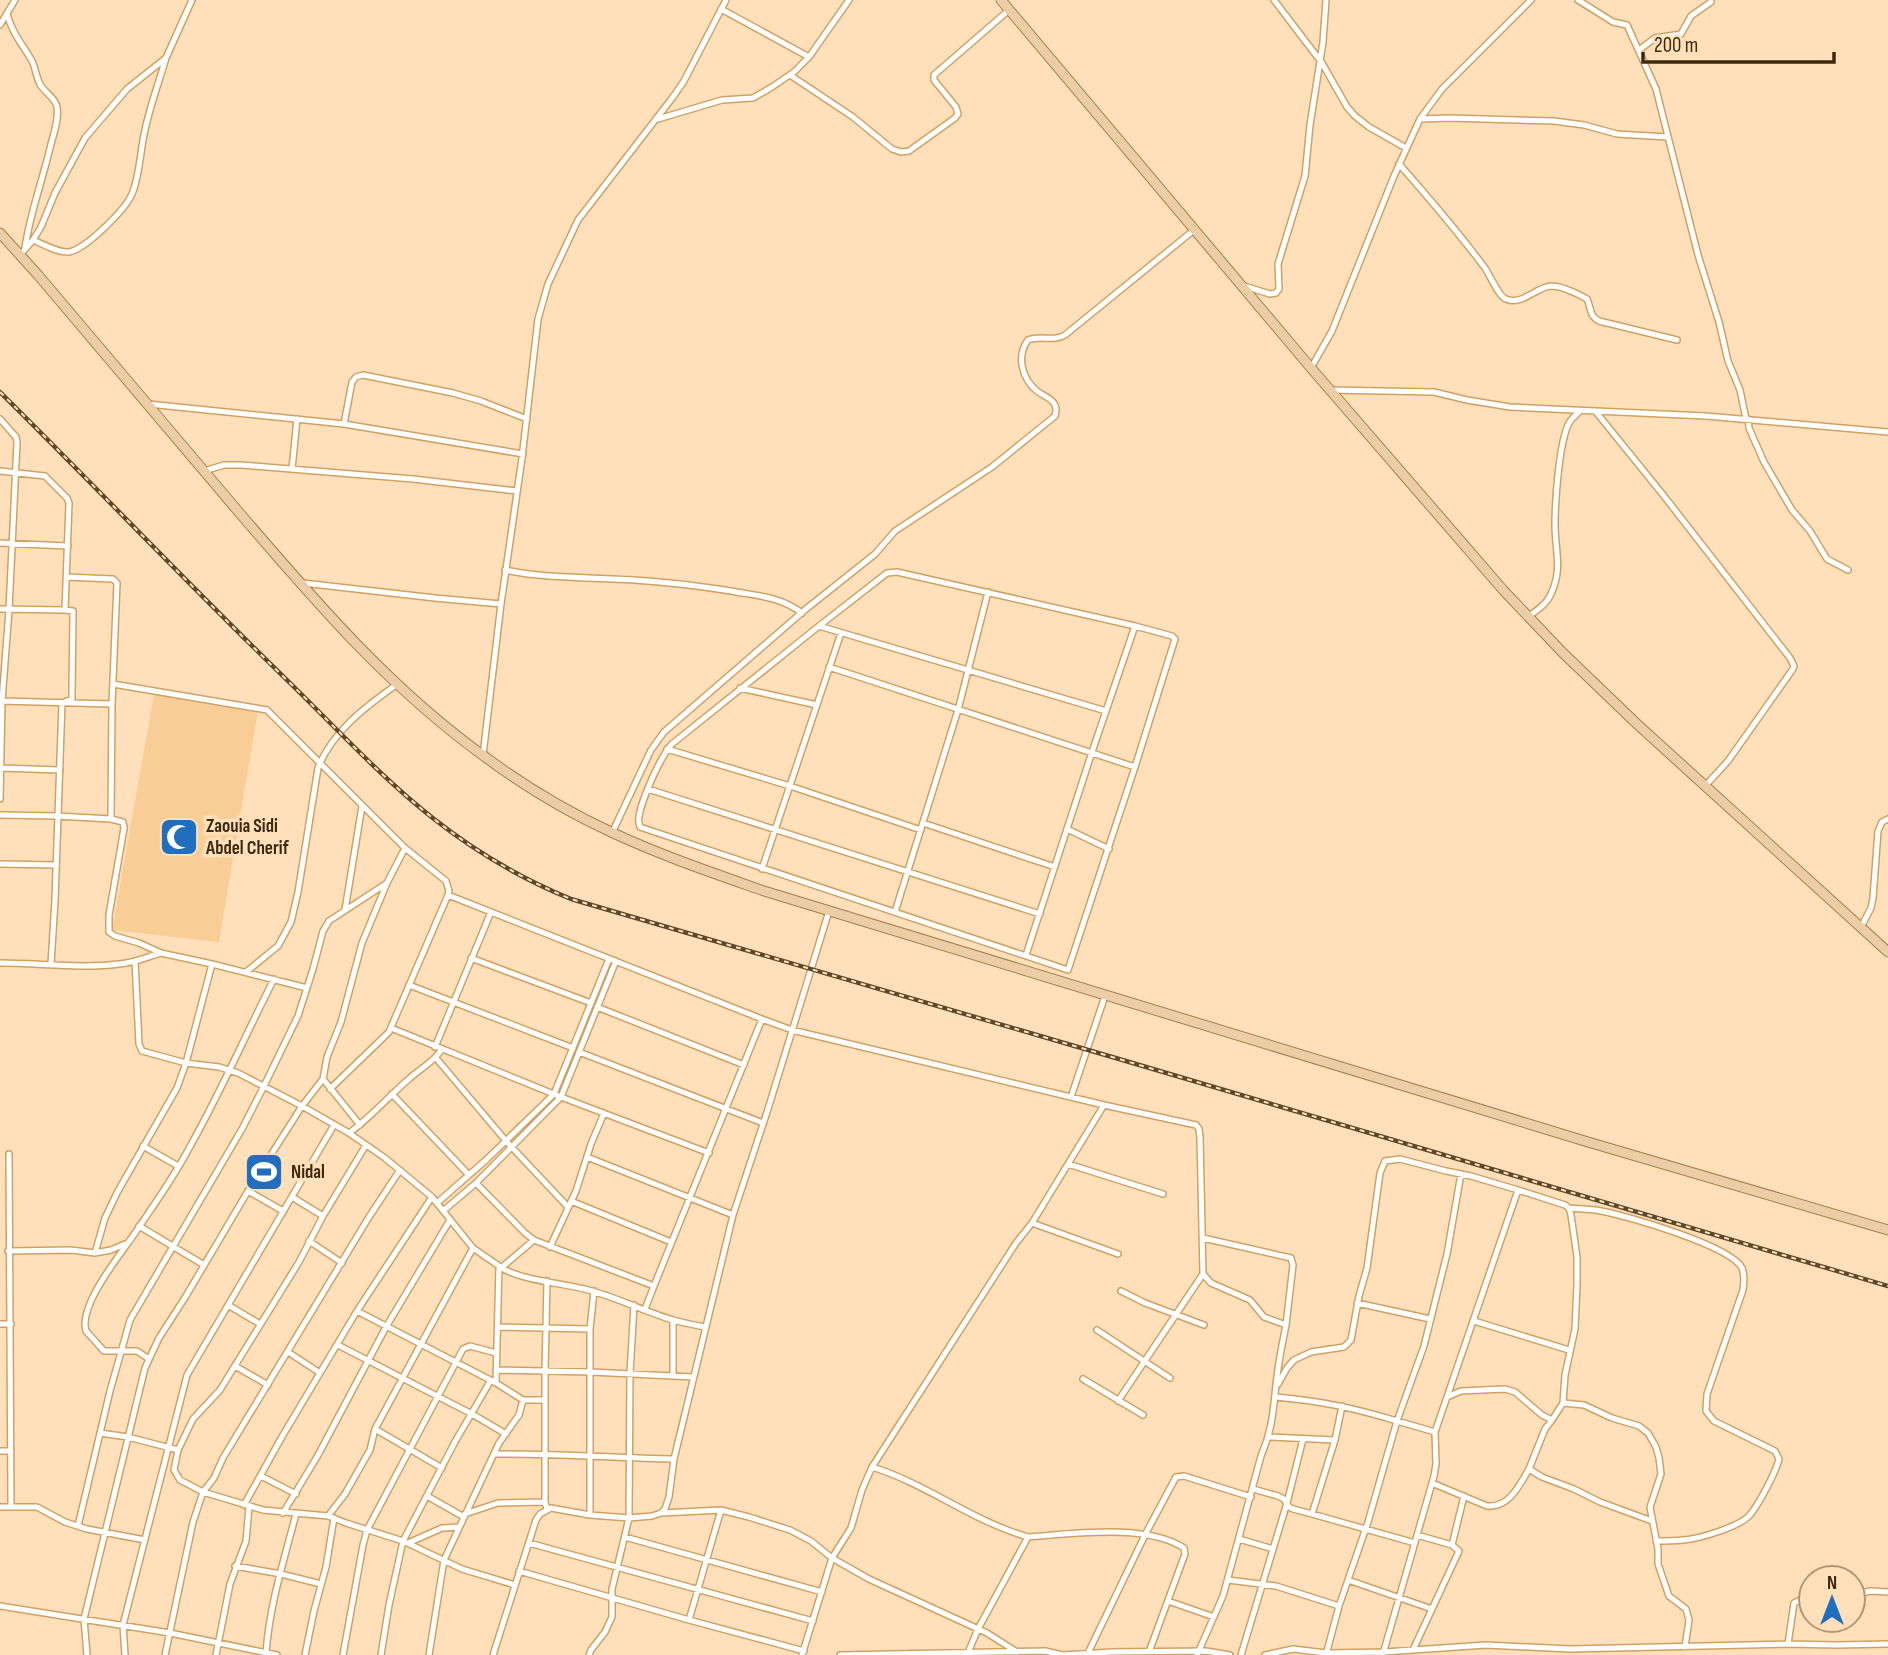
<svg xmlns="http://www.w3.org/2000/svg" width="1888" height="1655" viewBox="0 0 1888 1655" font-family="'Sofia Sans Condensed',sans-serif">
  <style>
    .green { fill: #f9cd96 }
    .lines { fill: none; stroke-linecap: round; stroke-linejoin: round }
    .street-casing { stroke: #d1a161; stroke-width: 8 }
    .primary-casing { stroke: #a67e4a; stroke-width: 11 }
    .street { stroke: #fff; stroke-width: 5 }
    .primary { stroke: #eccda6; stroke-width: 9 }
    .rail-casing { stroke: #5d482a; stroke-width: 4.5 }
    .rail { stroke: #ffe0bb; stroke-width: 2; stroke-dasharray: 5; stroke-linecap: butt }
    .labels { text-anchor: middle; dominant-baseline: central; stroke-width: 7; stroke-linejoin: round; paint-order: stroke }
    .poi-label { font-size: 19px; font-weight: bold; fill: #3d2a0e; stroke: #ffe0bb; text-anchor: start }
  </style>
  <rect width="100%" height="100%" fill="#ffe0bb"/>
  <path class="green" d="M 154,694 L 258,711 L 219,942 L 112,930 Z"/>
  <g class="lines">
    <g class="street-casing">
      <path id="street" d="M 1274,0 L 1322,63 L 1347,107 L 1355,116 L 1369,127 L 1406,148
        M 1578,0 L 1613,22 L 1627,25 L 1656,89 L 1698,255 L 1719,322 L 1728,361 L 1740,390 L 1746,419
        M 721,9 L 809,57
        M 7,14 C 12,33 23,45 32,61 C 36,69 36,78 41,86 C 46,93 56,99 57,107 C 59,119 54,133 51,144 C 43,179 30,213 25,248
        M 0,25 L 15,0
        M 1639,50 L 1655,38 L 1681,34 L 1691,16 L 1711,2
        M 790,75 L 853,117 L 892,149 L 901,152 L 909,151 L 955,118 L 958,114 L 956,107 L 934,80 L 934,75 L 1009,10
        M 658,119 L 722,100 L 753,98 L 772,87 L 794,72 L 809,57 L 849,0
        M 1420,119 L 1449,118 L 1554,121 L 1584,125 L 1617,134 L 1667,137
        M 1399,164 C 1429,198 1458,232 1485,268 C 1490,275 1499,297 1506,299 C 1522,306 1536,287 1551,286 C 1561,286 1578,294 1587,299 C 1591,307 1589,316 1599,321 L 1677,340
        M 33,240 C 43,244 58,253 69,252 C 86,249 125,210 132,194 C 140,175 140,151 145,130 C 150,106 159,82 166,58
        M 20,255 L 33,240 L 41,227 L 55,193 L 85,138 L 127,89 L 166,58 L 192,0
        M 1244,286 L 1270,294 L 1276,293 L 1279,289 L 1278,264 L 1305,176 L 1310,125 L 1323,42 L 1326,0
        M 1311,368 L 1332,331 L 1394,176 L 1420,119 L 1442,89 L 1531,0
        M 1330,390 L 1434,392 L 1467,400 L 1510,407 L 1706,416 L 1888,432
        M 148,404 L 344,424 L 523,454
        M 1596,412 L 1664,496 L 1790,658 L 1794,666 L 1793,669 L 1728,761 L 1706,785
        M 0,419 L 16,437 L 17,442 L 9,610 L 2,701 L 0,799
        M 1748,419 L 1749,428 L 1764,462 L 1792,510 L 1810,531 L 1827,559 L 1848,570
        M 344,424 L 352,382 L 356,377 L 363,375 L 453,393 L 481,401 L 527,419
        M 292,469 L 297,419
        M 0,471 L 45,476 L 67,498 L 69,503 L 65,610 L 73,611 L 72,691 L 72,699 L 62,703 L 55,900 L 51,964
        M 204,471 L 224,465 L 242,465 L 413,479 L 517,491
        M 0,543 L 68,546
        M 505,570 C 548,579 591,577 634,580 C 667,582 699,586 731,591 C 757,596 779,596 802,613
        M 897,572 L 1135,626 L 1172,636 L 1175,639 L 1135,767 L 1068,970 L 640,827 C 639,823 638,821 639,816 C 642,799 660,757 672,744 L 819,626 L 887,573 Z
        M 67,577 L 113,579 L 117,583 L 112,704 L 111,819
        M 303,583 L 435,598 L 501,604
        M 0,609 L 65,610
        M 1528,617 C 1537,610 1547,604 1551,594 C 1563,568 1555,551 1555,525 C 1555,502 1559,442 1569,423 C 1572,418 1576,415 1580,411
        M 819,626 L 1106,711
        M 829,667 L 1135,767
        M 113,684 L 267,710 L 405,848 L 446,881 L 449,891 L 448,895 L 389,1032 L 330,1089
        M 740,688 L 817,705
        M 0,701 L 112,704
        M 667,749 L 790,786 L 921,830
        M 483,755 L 501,604 L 522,458 L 538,319 L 548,284 L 578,220 L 673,97 L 684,81 L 726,0
        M 1,768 L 60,770
        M 648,789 L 1040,914
        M 0,815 L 57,816 L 111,819 L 123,822 L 124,828 L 109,915 L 109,932 L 115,936 L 139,943 L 161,953 L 212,964
        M 923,823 L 1055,867
        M 1067,829 L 1109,849
        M 612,833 L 651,750 L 664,732 L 806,609 L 875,554 L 895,531 L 992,467 L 1055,416 C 1056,411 1057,410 1055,405 C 1052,398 1043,396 1037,391 C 1022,379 1016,356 1028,340 C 1040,335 1054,342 1065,335 L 1194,230
        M 0,864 L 56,865
        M 762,869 L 841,633
        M 448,895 L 762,1019 L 792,1030 L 1104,1105 L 1196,1125 L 1199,1129 L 1200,1138 L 1203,1274 L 1211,1283 L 1250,1300 L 1264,1317 L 1286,1325 C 1283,1340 1280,1354 1278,1369 C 1273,1403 1275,1423 1261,1456 L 1223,1596 L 1197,1655
        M 345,910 L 362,806
        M 895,912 L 958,710 L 988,592
        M 1861,927 L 1871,908 L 1873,898 L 1878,831 L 1882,822 L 1888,819
        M 1026,955 L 1092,752 L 1135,626
        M 471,958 L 591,1003
        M 135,961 L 139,1044 L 142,1051 L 186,1063 L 219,1067 L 238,1073 L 302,1106 L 349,1133 L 385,1158 L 432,1197 L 473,1248 L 499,1266 L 496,1383
        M 0,963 C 40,963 80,969 119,964 C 134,963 147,957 161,953
        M 246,972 L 278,946 L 291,922 L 298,892 L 318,768 C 332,732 365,707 396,685
        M 409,985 L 573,1048
        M 597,1007 L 744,1065
        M 391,1028 L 561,1097 L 709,1153
        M 435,1047 L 491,912
        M 579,1052 L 763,1123
        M 436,1058 L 506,1141 L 568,1207
        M 323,1079 L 360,1125
        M 392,1094 L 469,1175
        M 1071,1097 L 1105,996
        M 349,1133 C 371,1117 389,1096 410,1078 C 421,1068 434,1062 442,1049
        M 366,1145 L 323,1216 L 299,1262 L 220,1390 L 193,1419 L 178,1450 L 174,1470 L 180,1480 L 203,1492 L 263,1510 L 328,1516 L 346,1523 L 403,1541 L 462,1569 L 515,1585
        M 143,1146 L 178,1166
        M 9,1154 L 11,1507
        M 587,1157 L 733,1215
        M 1068,1164 L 1163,1194
        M 476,1183 L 525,1233 L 534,1240 L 654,1286 L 645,1309
        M 1518,1190 L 1565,1205 L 1569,1208 L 1571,1215 L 1577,1257 L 1577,1284 L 1575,1329 L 1565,1375 L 1563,1403
        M 248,1191 L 283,1211
        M 292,1197 L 323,1216
        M 571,1201 L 671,1242
        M 437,1203 L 486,1160 L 554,1094 L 609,959
        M 1569,1208 C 1579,1209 1591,1209 1601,1211 C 1628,1216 1731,1246 1742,1268 C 1745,1275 1744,1283 1743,1290 L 1707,1394 L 1706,1411 L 1714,1421 L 1775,1451 L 1779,1459 C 1776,1472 1758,1506 1749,1516 C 1738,1527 1699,1539 1683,1540 C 1674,1541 1665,1541 1656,1541
        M 443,1211 L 476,1183 L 561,1097 L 616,961
        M 1032,1223 L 1118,1254
        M 139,1226 L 204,1265
        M 1203,1238 L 1291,1258 L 1293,1265 L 1286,1325
        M 309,1241 L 342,1263
        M 550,1247 L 576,1191 L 591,1144 L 604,1113
        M 8,1251 L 71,1250 L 95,1253 L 105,1218 L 118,1191 L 177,1088 L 186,1063 L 212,964 L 307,988
        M 95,1253 L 111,1250 L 125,1244
        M 499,1266 C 519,1281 566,1283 592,1291 C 620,1299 646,1312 673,1320 C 684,1323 694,1325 705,1327
        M 501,1268 L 534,1240
        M 654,1286 L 762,1019
        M 1121,1291 L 1145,1303 L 1204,1325
        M 1357,1303 L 1430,1319
        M 228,1305 L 260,1324
        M 357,1311 L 432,1197
        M 1474,1321 L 1569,1350
        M 0,1324 L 11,1324
        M 498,1327 L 590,1329
        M 1097,1330 L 1170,1378
        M 338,1345 L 472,1414 L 506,1434
        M 288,1352 L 320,1373
        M 149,1359 L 137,1351 L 104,1351 L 86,1331 C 78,1305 121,1254 135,1233 C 153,1206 172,1180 187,1152 C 219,1096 245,1036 274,979
        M 235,1366 L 268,1385
        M 496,1370 L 591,1372 L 693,1377
        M 673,1375 L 673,1320
        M 1083,1379 L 1143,1415
        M 1278,1384 L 1287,1368 L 1294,1360 L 1311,1352 L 1344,1347 L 1351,1340 L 1359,1296 L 1367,1268 L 1380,1173 L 1385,1161 L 1400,1159 L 1446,1171 L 1471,1176 L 1518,1190 L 1435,1432
        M 1276,1397 C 1321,1401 1354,1408 1397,1421 L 1424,1346 L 1447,1254 L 1461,1174
        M 1447,1397 L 1461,1391 L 1505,1389 L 1515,1392 L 1542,1415 L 1552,1420 L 1563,1403 L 1584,1405 L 1612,1418 L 1639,1426 L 1648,1433 L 1656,1447 L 1659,1458 L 1661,1474 L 1650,1507 L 1658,1549 L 1658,1564 L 1669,1596 L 1686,1609 L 1689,1620 L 1685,1647
        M 1118,1401 L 1203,1274
        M 1552,1420 L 1545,1429 L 1529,1469 L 1542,1477 L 1574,1489 L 1600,1502 L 1652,1521
        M 375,1429 L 442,1468
        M 100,1433 L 128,1437 L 178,1450
        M 1269,1437 L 1335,1440
        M 0,1451 L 11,1451
        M 495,1454 C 555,1453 614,1458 674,1459
        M 872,1467 C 927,1484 972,1521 1028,1537
        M 261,1476 L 296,1494
        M 1432,1483 L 1487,1506 C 1509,1508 1519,1486 1529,1469
        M 1253,1489 L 1278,1496 L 1284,1499 L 1289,1507 L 1293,1509 L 1312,1514 L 1335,1440 L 1342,1406
        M 427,1496 L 464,1517
        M 244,1505 L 283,1435 L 357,1311 L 496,1383 L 523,1400 L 545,1400
        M 0,1507 L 37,1507 L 65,1522 L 87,1529 L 145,1540
        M 547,1509 L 545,1502 L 545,1371 L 547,1281
        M 283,1513 L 317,1457 L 386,1327 L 450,1220
        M 662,1513 L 721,1510 L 749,1517 L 790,1530 L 811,1541 L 832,1558 L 802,1655
        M 465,1514 L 498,1503 L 545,1502
        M 1312,1514 L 1415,1543
        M 590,1515 L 590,1329 L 594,1291
        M 328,1516 L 345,1494 L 370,1450 L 375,1429 L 473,1248
        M 78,1526 L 110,1391 L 130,1320 L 242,1129 L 264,1086 L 298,1016 L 313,969 L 323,931 L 329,921 L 387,883 L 405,848
        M 1417,1535 L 1452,1545 L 1459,1551 L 1432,1609
        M 625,1537 L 822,1592
        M 1239,1539 L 1273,1549
        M 408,1543 L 442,1528 L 459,1527
        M 529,1543 L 813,1621
        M 1452,1545 L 1464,1496
        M 235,1566 L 281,1574 L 321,1584
        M 519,1571 L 689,1620 L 804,1651
        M 1228,1580 L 1276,1586 L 1339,1606 L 1326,1655
        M 1348,1580 L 1432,1609 L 1413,1650
        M 1853,1595 L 1871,1591 L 1888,1592
        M 1168,1601 L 1214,1617
        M 0,1606 L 170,1633 L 277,1655
        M 1339,1606 L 1368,1522 L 1397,1421 L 1435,1432 L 1436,1464 L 1434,1476 L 1383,1654
        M 689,1620 L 721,1510
        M 1788,1644 L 1794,1603 L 1800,1600 L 1811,1600
        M 1017,1652 L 987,1633 L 869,1579 L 832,1558 L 851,1528 L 862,1490 L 872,1467 L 1016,1243 L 1032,1223 L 1104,1105
        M 1088,1653 L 1146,1533 L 1176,1477 L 1184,1476 L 1251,1497
        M 266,1654 C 269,1607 284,1560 296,1514
        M 87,1655 L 84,1619 L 145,1368 L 159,1338 L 186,1296 L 248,1191 L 302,1106 L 323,1079 L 327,1057 L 341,1022 L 362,943 L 387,883
        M 125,1655 L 123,1625 L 187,1375 L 334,1125
        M 165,1655 L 193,1522 L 203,1492 L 214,1478 L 223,1458 L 369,1217 L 400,1170
        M 216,1655 L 230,1584 L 246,1541 L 249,1507
        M 305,1655 L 314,1611 L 326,1567 L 334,1518
        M 343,1655 L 363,1545 L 367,1530 L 463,1349 L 470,1346 L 496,1353
        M 381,1655 L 389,1605 L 403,1541 L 456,1440 L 491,1380
        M 429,1655 L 444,1560 L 499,1443 L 519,1415 L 523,1400
        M 493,1655 L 536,1520 L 540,1514 L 551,1508 L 590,1515 L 629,1518 L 652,1516 L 661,1513 L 665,1509 L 669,1497 L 674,1459 L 733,1215 L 768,1109 L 829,911
        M 589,1655 L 591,1650 L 605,1632 L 612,1617 L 612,1589 L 629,1518 L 630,1373 L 634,1305
        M 840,1655 L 1045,1651 L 1063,1655
        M 967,1655 L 978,1629 L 1028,1537 C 1072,1534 1146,1523 1184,1548 L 1185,1554 L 1149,1652
        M 1062,1655 L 1112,1652 L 1206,1651 L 1230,1655
        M 1241,1655 L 1287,1503 L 1303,1439
        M 1265,1655 L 1293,1649 L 1326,1653 L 1384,1652 L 1486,1645 L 1570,1649 L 1788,1644 L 1837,1645 L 1888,1644"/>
    </g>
    <g class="primary-casing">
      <path id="primary" d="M 1001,0 L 1311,368 L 1504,591 L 1563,653 L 1637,724 L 1888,952
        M 0,233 L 38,275 C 104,353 171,431 237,510 C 315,601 390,689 488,759 C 526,787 568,812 611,832 C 660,855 713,873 764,891 L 1588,1142 L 1888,1230"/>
    </g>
    <use href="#street" class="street"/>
    <use href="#primary" class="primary"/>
    <g class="rail-casing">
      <path id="rail" d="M 0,392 C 98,489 193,589 292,685 C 338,730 383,779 434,819 C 476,852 522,879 571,899 L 1119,1059 L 1888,1286"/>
    </g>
    <use href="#rail" class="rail"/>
  </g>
  <defs>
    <g id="mosque-square" transform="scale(2.0125)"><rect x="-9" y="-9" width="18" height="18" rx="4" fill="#206ebd" stroke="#ffe0bb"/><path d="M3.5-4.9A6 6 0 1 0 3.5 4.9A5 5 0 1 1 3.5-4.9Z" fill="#fff"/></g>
    <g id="stadium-square" transform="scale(2.0125)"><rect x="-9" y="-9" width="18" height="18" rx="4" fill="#206ebd" stroke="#ffe0bb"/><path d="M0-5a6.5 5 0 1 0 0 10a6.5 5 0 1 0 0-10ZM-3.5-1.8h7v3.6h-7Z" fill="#fff"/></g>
  </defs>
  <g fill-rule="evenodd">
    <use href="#mosque-square" x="179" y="837"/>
    <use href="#stadium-square" x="264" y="1172"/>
  </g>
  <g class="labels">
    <g class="poi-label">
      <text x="206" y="826">Zaouia Sidi<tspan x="206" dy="22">Abdel Cherif</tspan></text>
      <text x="291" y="1172">Nidal</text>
    </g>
  </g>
  <g transform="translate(1832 1599)"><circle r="33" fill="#ffe0bb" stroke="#b19776" stroke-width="2"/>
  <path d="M0-5L12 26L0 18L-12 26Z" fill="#206ebd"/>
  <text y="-10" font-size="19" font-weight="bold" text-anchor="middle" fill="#3d2a0e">N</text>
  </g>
  <path d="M1643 52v10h191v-10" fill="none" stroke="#3d2a0e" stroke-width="3.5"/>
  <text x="1654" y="52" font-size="21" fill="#3d2a0e" stroke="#ffe0bb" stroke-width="5" paint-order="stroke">200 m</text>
</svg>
